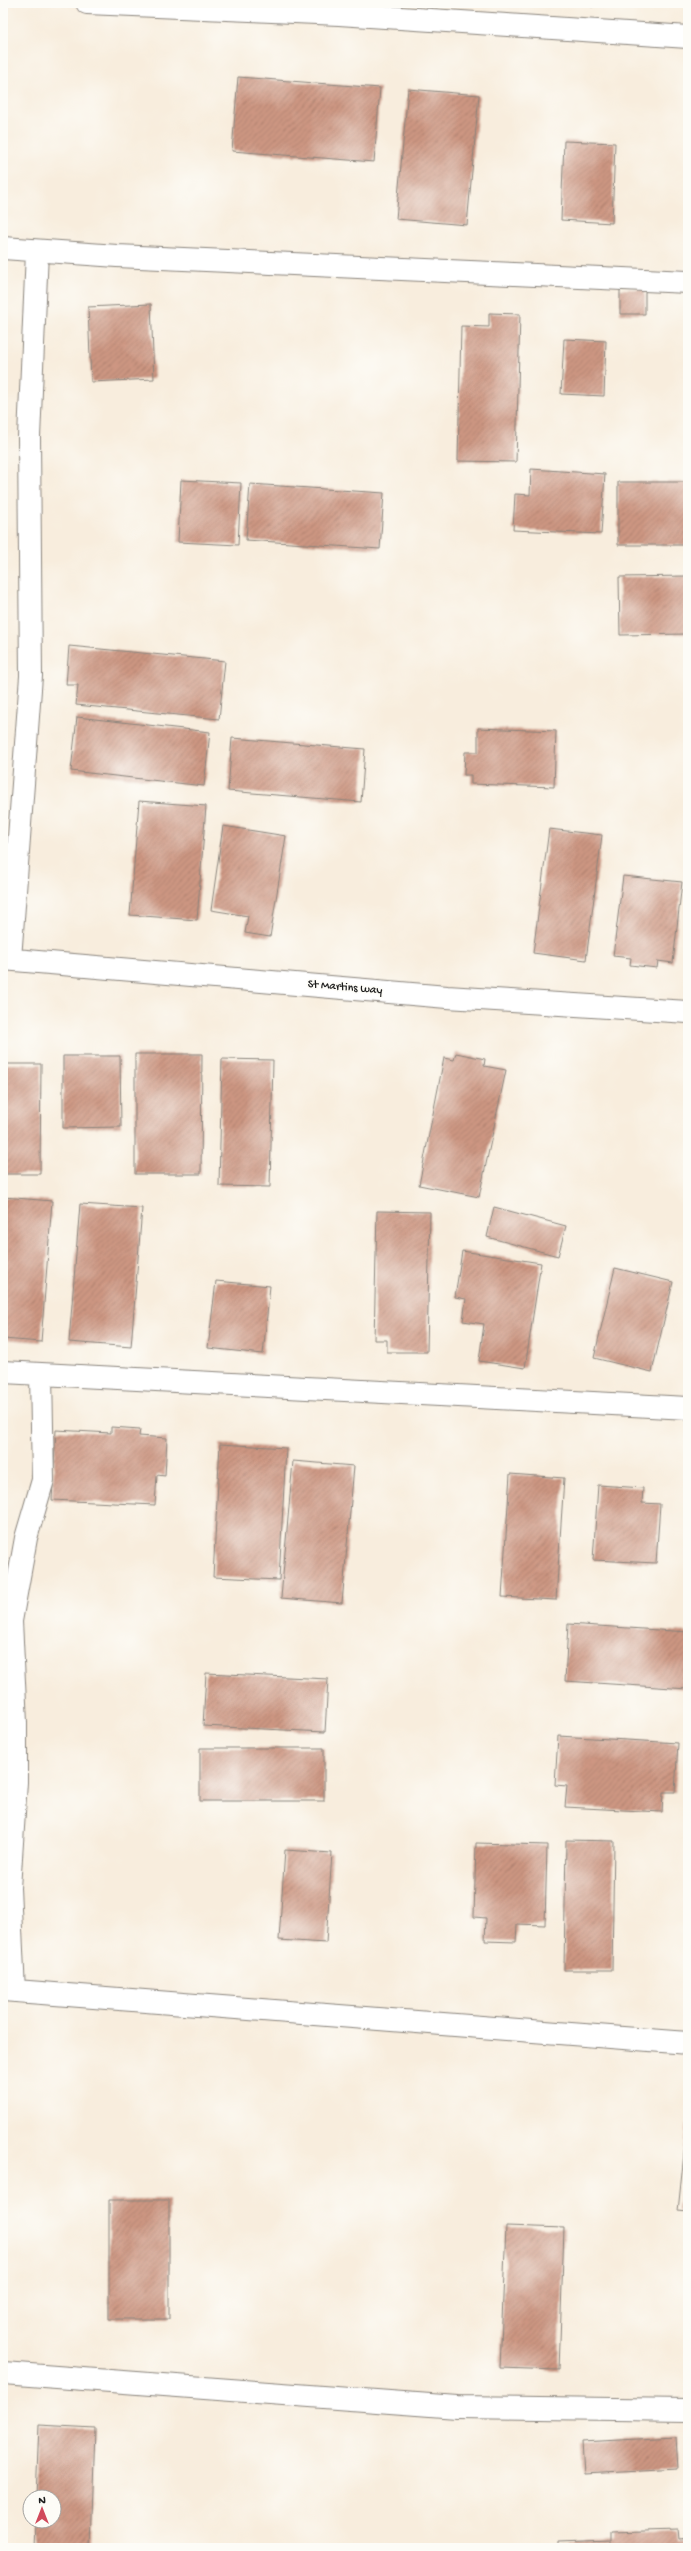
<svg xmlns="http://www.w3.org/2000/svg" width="691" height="2551" viewBox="0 0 691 2551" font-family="'Gochi Hand',sans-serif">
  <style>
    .building { fill: url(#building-hatch) }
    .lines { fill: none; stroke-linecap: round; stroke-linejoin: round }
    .minor-casing { stroke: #8a847c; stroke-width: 24 }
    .minor { stroke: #fff; stroke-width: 22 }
    .labels { text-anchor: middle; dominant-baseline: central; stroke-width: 3; stroke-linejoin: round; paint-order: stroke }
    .street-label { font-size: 12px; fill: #1c1c1c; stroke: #fdfcf7 }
  </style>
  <defs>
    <pattern id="building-hatch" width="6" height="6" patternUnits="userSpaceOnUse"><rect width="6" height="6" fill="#cd9682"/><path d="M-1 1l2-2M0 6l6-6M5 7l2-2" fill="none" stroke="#a67a6a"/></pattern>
  </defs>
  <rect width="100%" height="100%" fill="#fdfcf7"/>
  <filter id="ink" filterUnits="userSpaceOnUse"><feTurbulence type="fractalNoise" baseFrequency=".025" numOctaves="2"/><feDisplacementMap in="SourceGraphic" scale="8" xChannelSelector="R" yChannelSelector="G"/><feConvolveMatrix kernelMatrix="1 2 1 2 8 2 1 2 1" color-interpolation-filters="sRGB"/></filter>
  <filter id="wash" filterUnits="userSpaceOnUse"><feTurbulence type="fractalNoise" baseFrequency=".012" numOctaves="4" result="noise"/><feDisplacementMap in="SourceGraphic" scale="16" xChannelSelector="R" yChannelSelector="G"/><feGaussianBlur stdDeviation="0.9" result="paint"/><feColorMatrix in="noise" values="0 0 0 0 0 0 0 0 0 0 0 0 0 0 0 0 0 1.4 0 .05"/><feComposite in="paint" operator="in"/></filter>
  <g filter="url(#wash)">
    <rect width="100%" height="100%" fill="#f8eddd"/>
    <g id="blocks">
      <path class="building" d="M 574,3 L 594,3 L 593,7 Z
        M 238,77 L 380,88 L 374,162 L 232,151 Z
        M 408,89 L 479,95 L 467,225 L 396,219 Z
        M 564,141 L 615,143 L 612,223 L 561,220 Z
        M 620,289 L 645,289 L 645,314 L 620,314 Z
        M 151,304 L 154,379 L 91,382 L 88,307 Z
        M 489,313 L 520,314 L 516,462 L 458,461 L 461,326 L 489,327 Z
        M 564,339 L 606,341 L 604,396 L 561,394 Z
        M 531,469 L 605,474 L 601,534 L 513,530 L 515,494 L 530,495 Z
        M 181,480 L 241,483 L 238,545 L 178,542 Z
        M 618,482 L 688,482 L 688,545 L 618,545 Z
        M 250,484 L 384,493 L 380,549 L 246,540 Z
        M 688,576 L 688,634 L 620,635 L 619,577 Z
        M 69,646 L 225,661 L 219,719 L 76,705 L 78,685 L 66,685 Z
        M 77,717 L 210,732 L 204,786 L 71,771 Z
        M 478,728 L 556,731 L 554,787 L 471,784 L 471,775 L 464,775 L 465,752 L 478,752 Z
        M 232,738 L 365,749 L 361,802 L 228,791 Z
        M 139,801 L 206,806 L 197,920 L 130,915 Z
        M 223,826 L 286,836 L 270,937 L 245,933 L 248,916 L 211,910 Z
        M 549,829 L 602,835 L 586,960 L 533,953 Z
        M 623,876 L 682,882 L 673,963 L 658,961 L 657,968 L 630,965 L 631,958 L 613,956 Z
        M 456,1053 L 485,1059 L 484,1066 L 506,1070 L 479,1197 L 419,1185 L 444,1058 L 454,1060 Z
        M 135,1054 L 202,1054 L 201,1174 L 135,1174 Z
        M 63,1056 L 120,1056 L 121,1127 L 63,1128 Z
        M 222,1059 L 273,1060 L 270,1187 L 219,1186 Z
        M 3,1064 L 41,1064 L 40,1174 L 3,1174 Z
        M 3,1197 L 52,1201 L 41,1342 L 3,1339 Z
        M 80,1204 L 142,1208 L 131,1347 L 69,1342 Z
        M 494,1207 L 566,1226 L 558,1256 L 487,1237 Z
        M 377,1211 L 430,1212 L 427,1352 L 387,1352 L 387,1340 L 374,1340 Z
        M 462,1251 L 541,1263 L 525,1368 L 479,1361 L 484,1324 L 463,1321 L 466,1299 L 455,1297 Z
        M 615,1268 L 673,1282 L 652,1372 L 594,1358 Z
        M 216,1281 L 270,1286 L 263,1354 L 208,1348 Z
        M 111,1427 L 140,1429 L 139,1436 L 167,1438 L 165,1476 L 157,1475 L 155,1505 L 52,1500 L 56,1430 L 111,1433 Z
        M 220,1444 L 286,1448 L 279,1580 L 213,1577 Z
        M 293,1461 L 354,1466 L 342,1603 L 281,1598 Z
        M 510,1474 L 564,1478 L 556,1600 L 502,1597 Z
        M 598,1485 L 643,1488 L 642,1503 L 660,1504 L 656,1563 L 593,1560 Z
        M 568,1624 L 688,1632 L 688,1689 L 565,1681 Z
        M 206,1673 L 328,1679 L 325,1732 L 203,1726 Z
        M 558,1736 L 678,1743 L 675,1792 L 663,1792 L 662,1812 L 565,1807 L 567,1786 L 555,1785 Z
        M 200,1748 L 324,1748 L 324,1801 L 200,1801 Z
        M 566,1840 L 614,1841 L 612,1970 L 564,1970 Z
        M 476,1843 L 547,1845 L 545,1925 L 517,1924 L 516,1942 L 485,1941 L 486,1918 L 474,1917 Z
        M 285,1850 L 332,1853 L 326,1943 L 279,1940 Z
        M 687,2125 L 688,2125 L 688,2212 L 678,2211 Z
        M 109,2200 L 169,2200 L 169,2319 L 109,2319 Z
        M 506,2226 L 564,2228 L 559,2370 L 500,2368 Z
        M 39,2425 L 95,2428 L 91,2548 L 34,2548 L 35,2521 L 54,2521 L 54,2497 L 36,2497 Z
        M 676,2437 L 678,2469 L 584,2474 L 582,2442 Z
        M 677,2530 L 678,2539 L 688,2538 L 688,2548 L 558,2548 L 558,2543 L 612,2541 L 612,2532 Z"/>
    </g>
  </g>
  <g filter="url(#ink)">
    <use href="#blocks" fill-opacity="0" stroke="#8a847c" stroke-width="1"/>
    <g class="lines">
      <g class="minor-casing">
        <path id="minor" d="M 87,3 L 339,14 L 688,37
          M 3,248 L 117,256 L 688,282
          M 3,959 L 447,997 L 688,1012
          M 10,959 L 31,676 L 29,437 L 37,252
          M 3,1372 L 688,1408
          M 3,1990 L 688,2043
          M 14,1991 L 9,1888 L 16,1782 L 16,1723 L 11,1621 L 26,1538 L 43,1480 L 41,1374
          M 3,2373 L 457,2407 L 688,2410"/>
      </g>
      <use href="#minor" class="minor"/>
    </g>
  </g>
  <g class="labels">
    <g class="street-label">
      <text transform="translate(345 988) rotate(5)">St Martins way</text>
    </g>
  </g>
  <rect width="691" height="2551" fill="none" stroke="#fdfcf7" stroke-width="16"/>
  <g transform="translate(42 2509)"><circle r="19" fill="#fdfcf7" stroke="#a3a29f"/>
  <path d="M0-3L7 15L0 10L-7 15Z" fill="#d1495b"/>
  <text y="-6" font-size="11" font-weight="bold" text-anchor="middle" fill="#1c1c1c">N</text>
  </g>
</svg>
